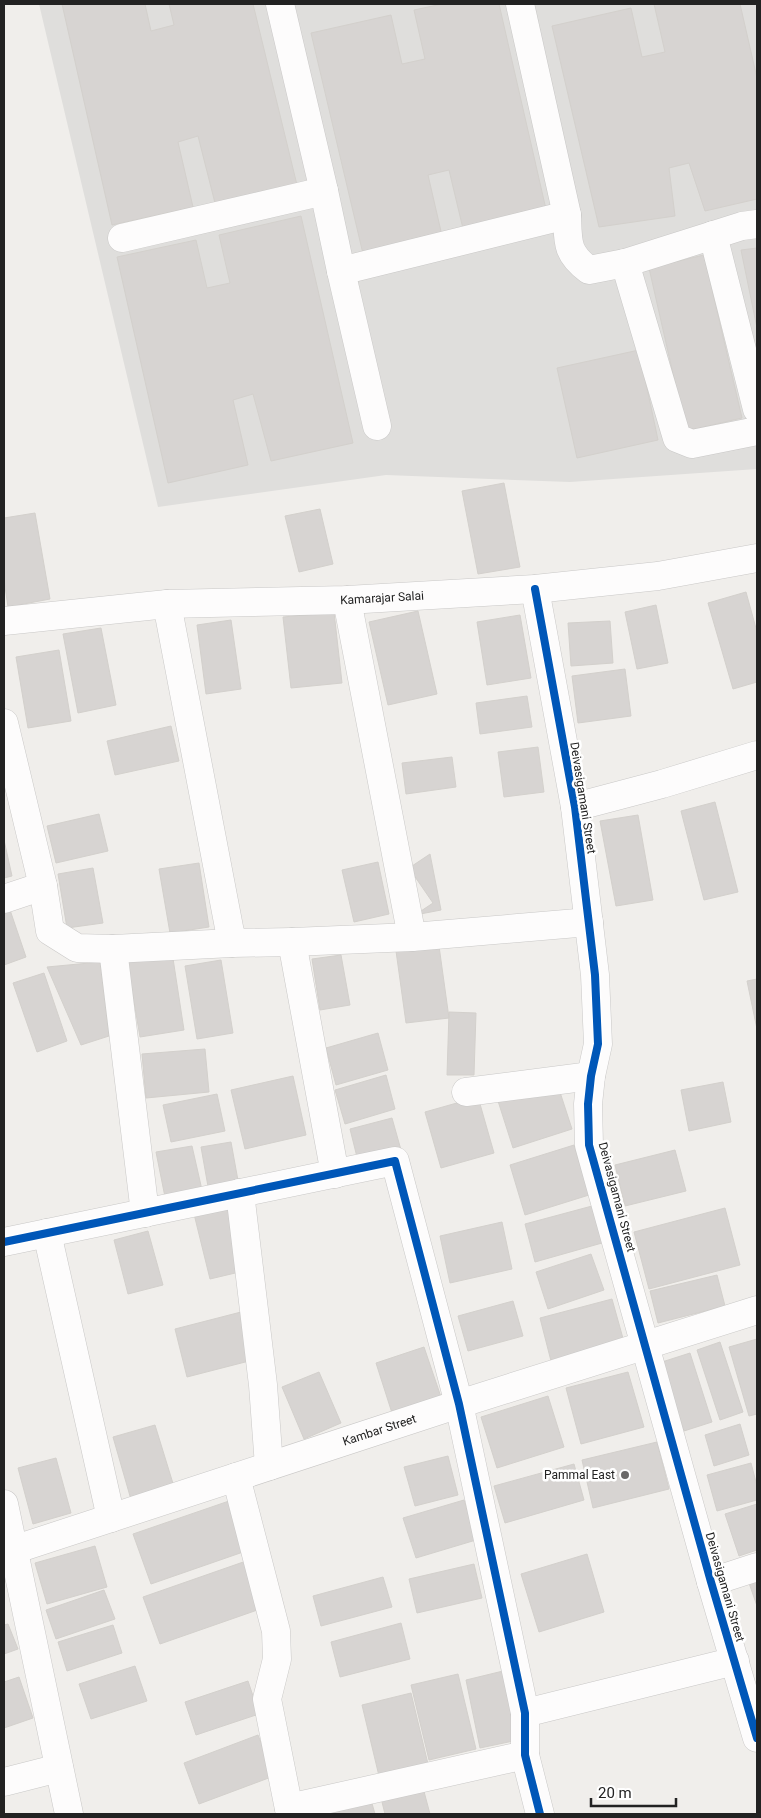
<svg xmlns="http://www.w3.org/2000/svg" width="761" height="1818" viewBox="0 0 761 1818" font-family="Roboto,sans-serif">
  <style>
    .residential { fill: #dfdedc }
    .building { fill: #d7d4d2; stroke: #d3d0cc }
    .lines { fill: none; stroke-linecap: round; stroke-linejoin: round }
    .street-casing { stroke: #c9c8c7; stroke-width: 29 }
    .street { stroke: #fdfcfc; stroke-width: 28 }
    .cycleway-casing { stroke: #fff; stroke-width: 11 }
    .cycleway { stroke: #0057b8; stroke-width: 8 }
    .poi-dot { fill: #6a6968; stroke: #fff; stroke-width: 2 }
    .labels { text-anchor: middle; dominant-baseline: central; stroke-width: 5; stroke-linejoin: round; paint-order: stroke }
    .street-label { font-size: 12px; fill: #222; stroke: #fff }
    .poi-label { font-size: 12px; fill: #222; stroke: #fff; text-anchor: end }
  </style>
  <rect width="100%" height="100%" fill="#f0eeeb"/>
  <path class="residential" d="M 39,4 L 757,4 L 757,469 L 570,482 L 386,475 L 158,507 Z"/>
  <path class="building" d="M 62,4 L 145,4 L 151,31 L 174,25 L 169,4 L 253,4 L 297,185 L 215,203 L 198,136 L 178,142 L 193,207 L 112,225 Z
    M 442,4 L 499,4 L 548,218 L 465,237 L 449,170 L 428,175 L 443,240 L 364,258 L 311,33 L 391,15 L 402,64 L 425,59 L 414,10 Z
    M 654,4 L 740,4 L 757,78 L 757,199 L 705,211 L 689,163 L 669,168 L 675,216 L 599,227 L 552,26 L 631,8 L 642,57 L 665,52 Z
    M 301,216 L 353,443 L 271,461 L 253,394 L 233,400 L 248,465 L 168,483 L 117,257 L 196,240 L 207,288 L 230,283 L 219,235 Z
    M 757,248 L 757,328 L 741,250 Z
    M 704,255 L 742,418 L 686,431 L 649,268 Z
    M 639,350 L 658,440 L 577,458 L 557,368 Z
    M 504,483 L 520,567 L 478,574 L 462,491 Z
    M 320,509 L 333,564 L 299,572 L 285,516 Z
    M 35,513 L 50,599 L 8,607 L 4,580 L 4,518 Z
    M 746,592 L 757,632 L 757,682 L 733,689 L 708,603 Z
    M 656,605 L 668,663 L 637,669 L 625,612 Z
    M 418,611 L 437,694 L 388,705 L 369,622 Z
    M 334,612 L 342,683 L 291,688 L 283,617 Z
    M 520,615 L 531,678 L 487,685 L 477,622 Z
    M 231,620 L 241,689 L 206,694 L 197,625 Z
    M 610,621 L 613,663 L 571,666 L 568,623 Z
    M 101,628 L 116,705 L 78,713 L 63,634 Z
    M 59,650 L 71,721 L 28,728 L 16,657 Z
    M 625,669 L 631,716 L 578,723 L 572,676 Z
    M 527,696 L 532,727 L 480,734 L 476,703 Z
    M 171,726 L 179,761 L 115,775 L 107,741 Z
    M 538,747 L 544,792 L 504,797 L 498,752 Z
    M 452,757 L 456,787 L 406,794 L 402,763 Z
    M 715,802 L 738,892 L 704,900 L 681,811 Z
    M 99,814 L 108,851 L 56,863 L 47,826 Z
    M 638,815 L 653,900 L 616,906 L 600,821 Z
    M 4,840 L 12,876 L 4,878 Z
    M 430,854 L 441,910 L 415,915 L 433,903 L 409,868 Z
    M 378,862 L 389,914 L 354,922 L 342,870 Z
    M 199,863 L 209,927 L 170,933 L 159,869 Z
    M 93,868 L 103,923 L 67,928 L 58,874 Z
    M 8,904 L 26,957 L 4,965 L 4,906 Z
    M 439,946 L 449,1018 L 406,1023 L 396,951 Z
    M 172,952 L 184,1030 L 140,1037 L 127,960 Z
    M 341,955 L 350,1005 L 320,1010 L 312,959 Z
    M 221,960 L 233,1033 L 197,1039 L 185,966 Z
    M 100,962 L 109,1036 L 81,1045 L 47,967 Z
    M 44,973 L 67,1041 L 37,1052 L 13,983 Z
    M 757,979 L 757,1029 L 747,981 Z
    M 449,1012 L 476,1013 L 474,1075 L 447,1075 Z
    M 378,1033 L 388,1070 L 336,1085 L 326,1048 Z
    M 205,1049 L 209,1092 L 146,1098 L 142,1054 Z
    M 386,1075 L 395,1109 L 345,1124 L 335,1090 Z
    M 293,1076 L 306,1135 L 245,1149 L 231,1090 Z
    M 723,1082 L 731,1122 L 689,1131 L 681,1090 Z
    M 557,1083 L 572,1129 L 513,1148 L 498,1101 Z
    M 217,1094 L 225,1131 L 171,1142 L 163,1105 Z
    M 478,1097 L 494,1153 L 441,1168 L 425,1112 Z
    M 392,1118 L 401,1150 L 358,1161 L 350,1129 Z
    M 231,1142 L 239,1186 L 209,1192 L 201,1147 Z
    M 574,1145 L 589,1195 L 525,1215 L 510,1165 Z
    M 192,1146 L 202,1190 L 165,1197 L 156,1152 Z
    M 675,1150 L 686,1191 L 625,1206 L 615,1165 Z
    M 233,1205 L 248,1270 L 210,1279 L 194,1214 Z
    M 592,1206 L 602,1243 L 535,1262 L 525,1224 Z
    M 725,1208 L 740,1265 L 649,1289 L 634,1232 Z
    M 502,1222 L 512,1269 L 450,1283 L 440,1236 Z
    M 148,1231 L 163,1285 L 128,1294 L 114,1240 Z
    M 591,1254 L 604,1290 L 548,1309 L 536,1272 Z
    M 717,1275 L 725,1306 L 658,1323 L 650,1291 Z
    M 612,1299 L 624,1342 L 551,1361 L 540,1318 Z
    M 513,1301 L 523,1336 L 468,1351 L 458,1316 Z
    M 241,1312 L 253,1360 L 187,1377 L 175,1329 Z
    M 757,1339 L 757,1414 L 749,1416 L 729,1347 Z
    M 720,1342 L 743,1412 L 720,1420 L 697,1350 Z
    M 424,1347 L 441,1397 L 392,1413 L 376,1363 Z
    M 690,1353 L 712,1422 L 684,1431 L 662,1362 Z
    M 319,1372 L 341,1423 L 304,1439 L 282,1387 Z
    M 628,1372 L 644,1427 L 581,1444 L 566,1388 Z
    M 548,1396 L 564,1447 L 497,1468 L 481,1417 Z
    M 740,1424 L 749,1455 L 714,1466 L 705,1435 Z
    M 155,1425 L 175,1490 L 132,1503 L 113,1437 Z
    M 657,1442 L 669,1489 L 593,1508 L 582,1460 Z
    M 448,1456 L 458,1495 L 415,1506 L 404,1467 Z
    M 56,1458 L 71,1513 L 33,1524 L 18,1468 Z
    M 751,1463 L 757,1486 L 757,1500 L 717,1511 L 707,1475 Z
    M 574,1464 L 584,1500 L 505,1523 L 494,1486 Z
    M 464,1500 L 476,1540 L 416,1558 L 403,1518 Z
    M 229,1501 L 246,1551 L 151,1584 L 133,1534 Z
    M 757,1504 L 757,1550 L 739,1556 L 725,1514 Z
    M 95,1546 L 107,1587 L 47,1604 L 35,1563 Z
    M 587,1554 L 604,1612 L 539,1632 L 521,1574 Z
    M 249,1560 L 266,1607 L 160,1644 L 143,1597 Z
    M 474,1564 L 482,1598 L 417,1613 L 409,1579 Z
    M 383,1577 L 392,1607 L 321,1626 L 313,1596 Z
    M 757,1580 L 757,1606 L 749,1583 Z
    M 104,1590 L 115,1619 L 56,1639 L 46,1610 Z
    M 401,1623 L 410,1659 L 340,1677 L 331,1642 Z
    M 8,1624 L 18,1649 L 4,1654 L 4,1625 Z
    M 113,1625 L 122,1653 L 67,1671 L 58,1642 Z
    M 135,1666 L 147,1701 L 91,1719 L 79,1684 Z
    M 503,1671 L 518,1740 L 480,1748 L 466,1680 Z
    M 458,1674 L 476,1749 L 429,1760 L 411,1685 Z
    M 19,1677 L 33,1718 L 4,1728 L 4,1682 Z
    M 248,1681 L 259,1714 L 196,1735 L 185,1702 Z
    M 411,1693 L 428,1764 L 379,1776 L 362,1705 Z
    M 258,1735 L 274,1776 L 199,1804 L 184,1763 Z
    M 422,1784 L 430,1814 L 385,1814 L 380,1794 Z
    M 371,1800 L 375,1814 L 334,1814 L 333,1811 Z"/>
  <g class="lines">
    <g class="street-casing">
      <g id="street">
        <path d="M 280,4 L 324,191"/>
        <path d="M 520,4 L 567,215 C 568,242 566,253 589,270 L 625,263 L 742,226 L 757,224"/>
        <path d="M 713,235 L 757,409"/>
        <path d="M 122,238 L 324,191 L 341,271 L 567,215"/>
        <path d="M 625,263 L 677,438 L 692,444 L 757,431"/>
        <path d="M 341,271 L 377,426"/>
        <path d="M 535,589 L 575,807 L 595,975 L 598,1044 L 591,1076 L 588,1104 L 589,1145 L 711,1582 L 757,1738"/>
        <path d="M 347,600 L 412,937"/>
        <path d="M 167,604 L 232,943 L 292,942 L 335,1174"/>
        <path id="s1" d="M 4,621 L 167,604 L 347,600 L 535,589 L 658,576 L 757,558"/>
        <path d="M 4,723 L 43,886 L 50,931 L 77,948 L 113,949 L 232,943"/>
        <path d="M 575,807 L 662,784 L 757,755"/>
        <path d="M 4,899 L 43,886"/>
        <path d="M 292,942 L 412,937 L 589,922"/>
        <path d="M 113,949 L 145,1213"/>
        <path d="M 466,1092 L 591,1076"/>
        <path d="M 240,1193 L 263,1385 L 269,1466"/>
        <path d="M 47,1233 L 111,1518"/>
        <path d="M 4,1242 L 395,1161 L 459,1404 L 525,1713 L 525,1755 L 540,1814"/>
        <path d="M 236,1477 L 276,1631 L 277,1659 L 267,1699 L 290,1814"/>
        <path d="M 4,1504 L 69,1814"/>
        <path id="s2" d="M 4,1553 L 459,1404 L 757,1310"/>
        <path d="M 711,1582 L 757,1567"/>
        <path d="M 525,1713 L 735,1661"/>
        <path d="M 4,1782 L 59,1768"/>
        <path d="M 289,1808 L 525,1755"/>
      </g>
    </g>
    <use href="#street" class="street"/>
    <g class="cycleway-casing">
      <path id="cycleway" d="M 535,589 L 575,807 L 595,975 L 598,1044 L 591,1076 L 588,1104 L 589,1145 L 711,1582 L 757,1738
        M 4,1242 L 395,1161 L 459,1404 L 525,1713 L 525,1755 L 540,1814"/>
    </g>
    <use href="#cycleway" class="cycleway"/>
  </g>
  <circle class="poi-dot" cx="625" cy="1475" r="5"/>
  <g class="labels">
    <g class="street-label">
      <text stroke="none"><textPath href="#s1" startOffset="379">Kamarajar Salai</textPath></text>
      <text transform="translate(583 798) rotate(81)">Deivasigamani Street</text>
      <text transform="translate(617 1197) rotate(75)">Deivasigamani Street</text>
      <text stroke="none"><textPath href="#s2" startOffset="395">Kambar Street</textPath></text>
      <text transform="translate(725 1587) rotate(74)">Deivasigamani Street</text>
    </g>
    <g class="poi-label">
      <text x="615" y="1475">Pammal East</text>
    </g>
  </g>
  <rect width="761" height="1818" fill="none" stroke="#222222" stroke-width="10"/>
  <path d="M591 1798v8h85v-8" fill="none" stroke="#222222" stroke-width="2.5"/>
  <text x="598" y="1798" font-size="15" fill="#222222" stroke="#ffffff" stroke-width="4" paint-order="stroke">20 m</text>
</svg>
